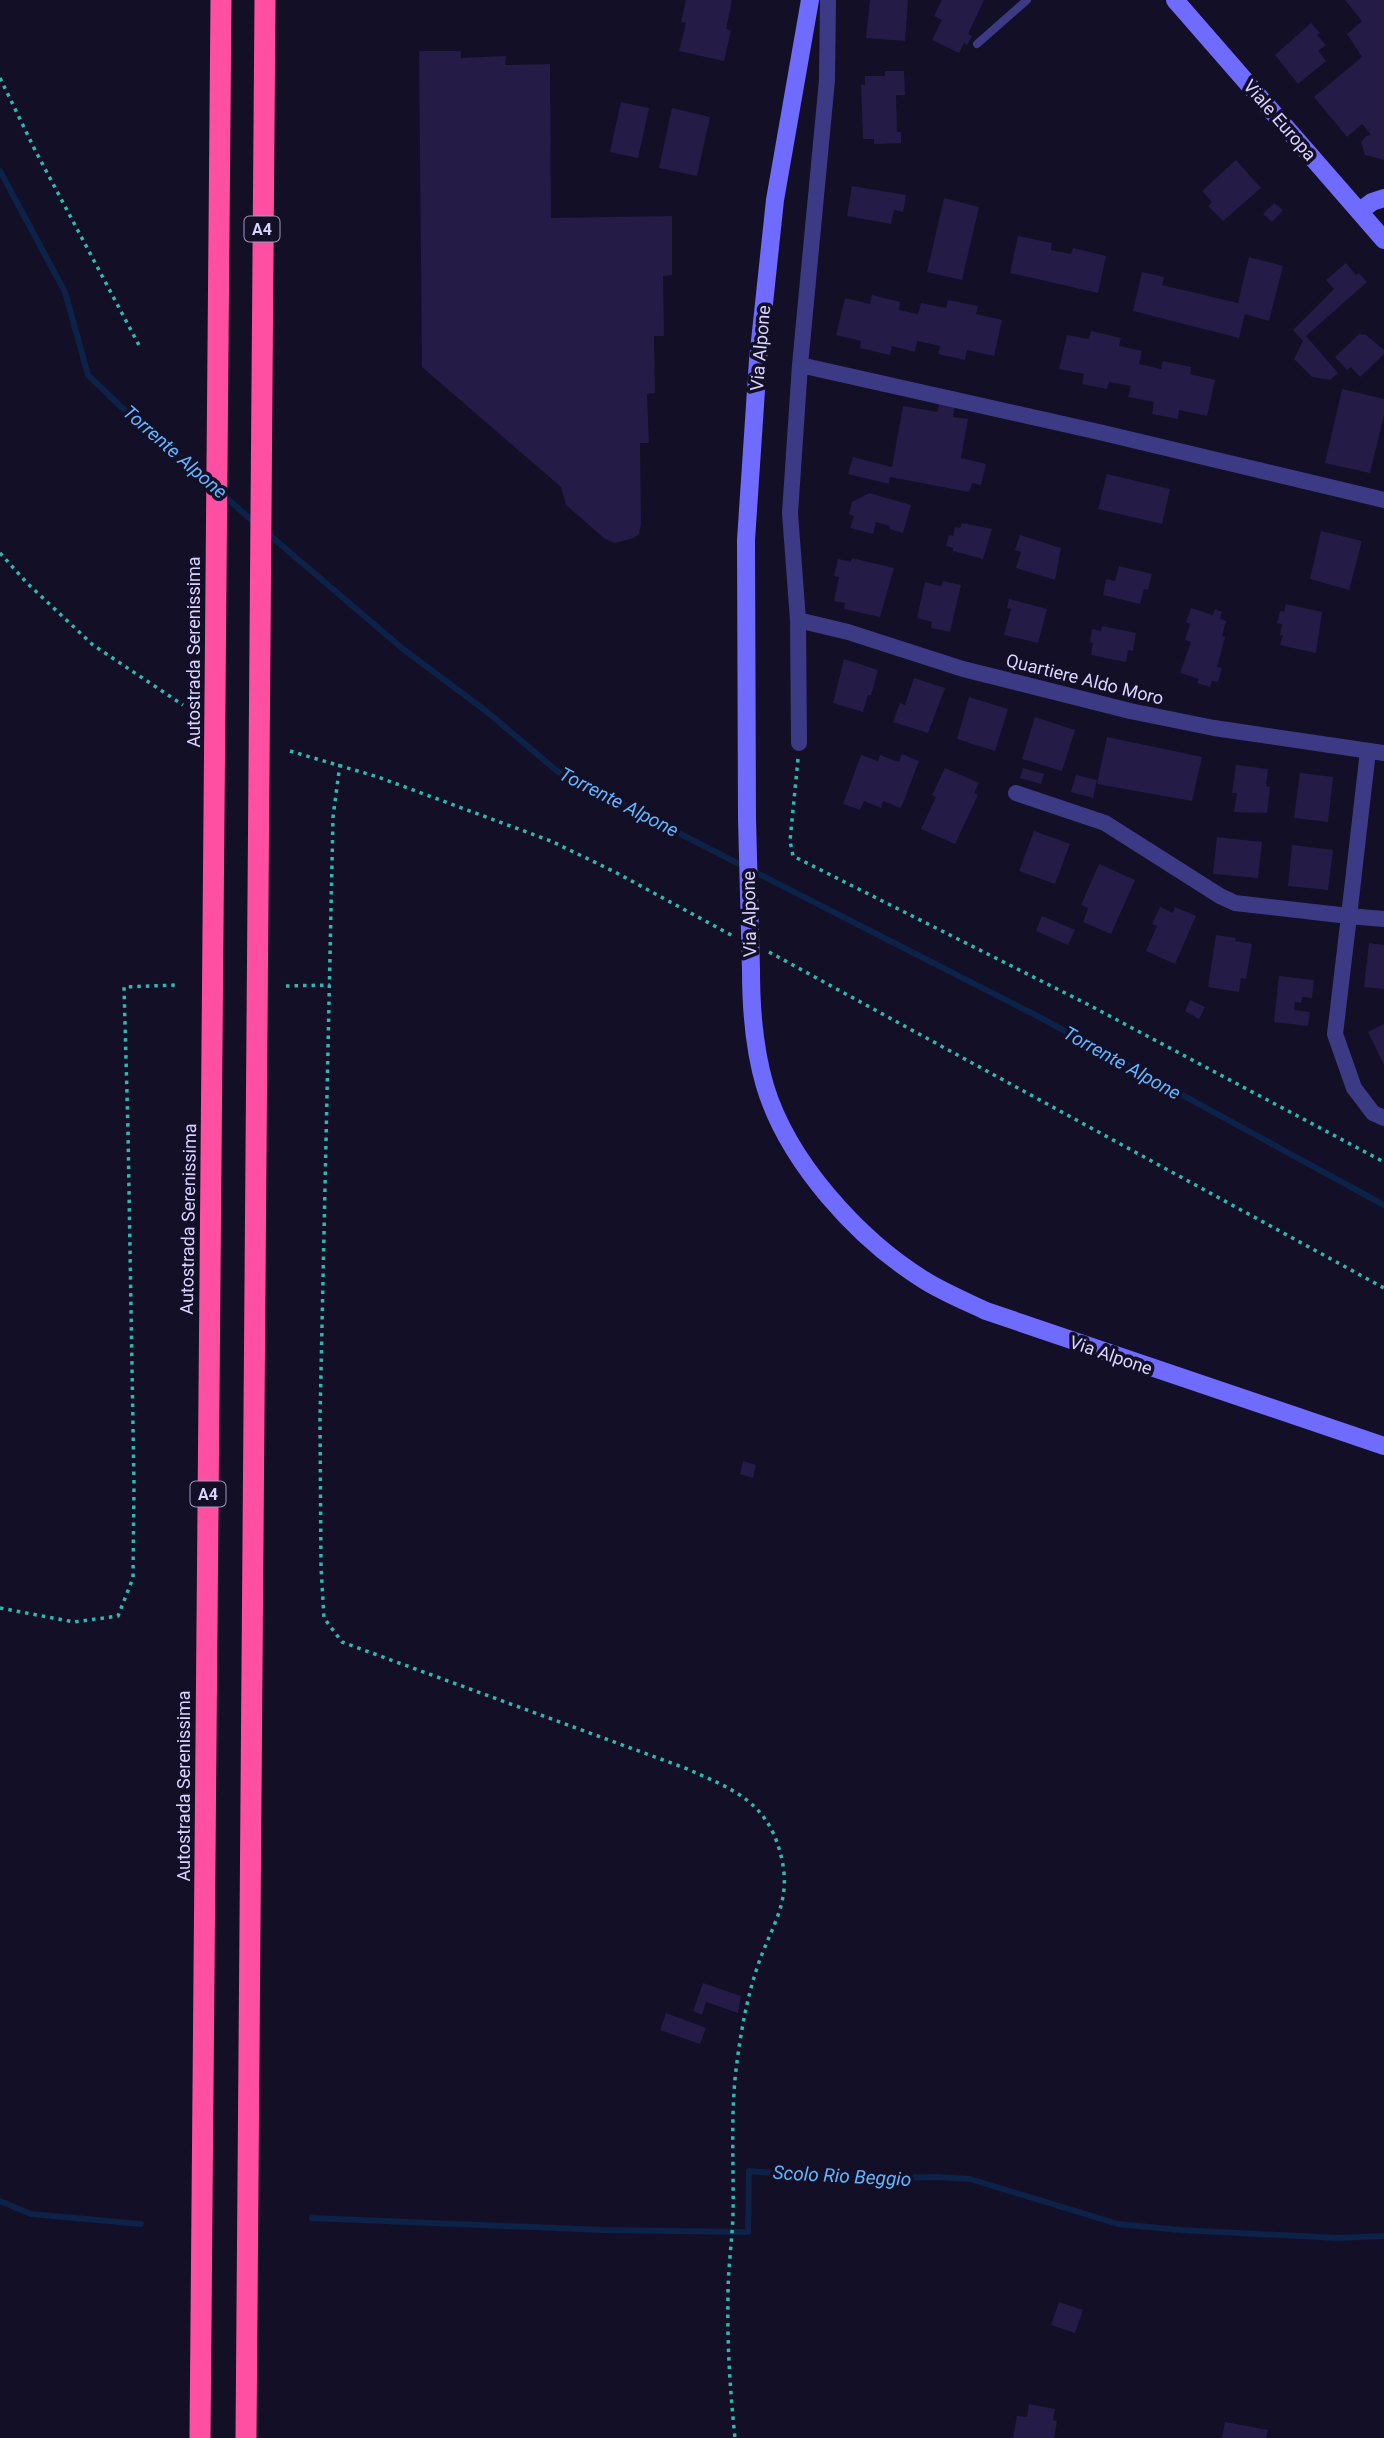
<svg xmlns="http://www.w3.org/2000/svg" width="1384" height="2438" viewBox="0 0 1384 2438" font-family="Roboto,sans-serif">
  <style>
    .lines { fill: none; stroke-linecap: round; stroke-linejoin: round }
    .stream { stroke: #0c2248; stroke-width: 6 }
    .building { fill: #241b47 }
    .path { stroke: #2fb8b0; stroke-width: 3.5; stroke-dasharray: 3.5 5; stroke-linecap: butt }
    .lane { stroke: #3d3a85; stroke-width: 8 }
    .street { stroke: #3d3a85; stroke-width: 16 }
    .secondary { stroke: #6f6bff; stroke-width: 18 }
    .highway { stroke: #ff4fa3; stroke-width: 21 }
    .secondary-bridge { stroke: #6f6bff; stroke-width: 18 }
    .labels { text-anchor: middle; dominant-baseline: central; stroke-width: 7; stroke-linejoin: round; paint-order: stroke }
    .shield { fill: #130f26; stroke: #9e99be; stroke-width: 2 }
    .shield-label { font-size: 16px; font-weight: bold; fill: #d9d4ff }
    .street-label { font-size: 18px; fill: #d9d4ff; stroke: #130f26 }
    .water-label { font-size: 19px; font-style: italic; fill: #62b6ff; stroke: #130f26 }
  </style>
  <rect width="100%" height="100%" fill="#130f26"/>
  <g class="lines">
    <path class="stream" d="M 0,171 L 65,292 L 88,375 L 119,405 L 213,486
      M 221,493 L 255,523
      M 266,532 L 403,649 L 486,711 L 557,771 L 1043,1019 L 1384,1205
      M 0,2201 L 31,2214 L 141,2224
      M 312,2218 L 602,2230 L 748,2232 L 749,2171 L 846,2179 L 937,2177 L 970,2179 L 1118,2224 L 1180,2230 L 1338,2238 L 1384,2236"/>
  </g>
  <path class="building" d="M 686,0 L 732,0 L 726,29 L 731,30 L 724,61 L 679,51 L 686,23 L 681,22 Z
    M 870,0 L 908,0 L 905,41 L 866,38 Z
    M 942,0 L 984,0 L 968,34 L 972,36 L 967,45 L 964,43 L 959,53 L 932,40 L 942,20 L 934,16 Z
    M 1345,0 L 1384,0 L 1384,160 L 1365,155 L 1361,142 L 1366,136 L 1371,135 L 1362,124 L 1347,137 L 1314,97 L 1362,57 L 1347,34 L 1362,21 Z
    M 1311,23 L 1320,33 L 1317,35 L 1326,45 L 1318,51 L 1326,61 L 1298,84 L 1275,55 Z
    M 419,51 L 461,51 L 461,58 L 506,56 L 505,65 L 550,64 L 551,218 L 672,216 L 672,275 L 663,276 L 664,336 L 654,336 L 655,393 L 647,394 L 649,443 L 640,443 L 641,524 L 639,534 L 634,538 L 615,543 L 605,539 L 566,505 L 561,487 L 422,367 Z
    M 885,71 L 904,71 L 905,95 L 896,95 L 897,132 L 901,132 L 901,143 L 874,144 L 874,139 L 863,139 L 861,85 L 865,85 L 865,76 L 885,76 Z
    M 621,102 L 649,108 L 638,158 L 610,152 Z
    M 672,108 L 710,117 L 697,176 L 659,168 Z
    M 1236,160 L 1261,188 L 1223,221 L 1208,206 L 1212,202 L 1202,191 Z
    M 852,186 L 906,195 L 903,212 L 894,210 L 891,224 L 847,216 Z
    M 944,198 L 979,207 L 962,280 L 927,272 Z
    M 1274,203 L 1283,210 L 1272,222 L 1263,214 Z
    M 1018,236 L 1052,243 L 1051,250 L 1071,254 L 1073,248 L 1106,256 L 1098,293 L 1010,273 Z
    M 1249,257 L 1283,266 L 1269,321 L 1245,314 L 1239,338 L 1133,311 L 1142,272 L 1164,277 L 1162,285 L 1238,303 Z
    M 1346,263 L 1356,275 L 1359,273 L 1367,282 L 1306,336 L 1338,373 L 1330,380 L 1312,377 L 1294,359 L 1303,341 L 1293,330 L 1334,289 L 1326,280 Z
    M 872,295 L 900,302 L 899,310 L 918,314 L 921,303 L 946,308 L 948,300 L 978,306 L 976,314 L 1002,320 L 994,356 L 967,350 L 965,360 L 938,354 L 940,346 L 917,341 L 915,352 L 892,346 L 890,355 L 860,348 L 861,341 L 836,335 L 845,298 L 870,304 Z
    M 1091,331 L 1121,338 L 1119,346 L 1142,351 L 1139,364 L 1161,369 L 1163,361 L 1191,367 L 1190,374 L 1215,380 L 1207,416 L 1179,410 L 1178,419 L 1152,414 L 1154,402 L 1128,397 L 1131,386 L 1109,382 L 1107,389 L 1082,384 L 1084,374 L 1059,369 L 1067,335 L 1089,339 Z
    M 1359,334 L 1366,335 L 1384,350 L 1384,354 L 1360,377 L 1351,367 L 1347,370 L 1335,357 Z
    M 1342,389 L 1384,399 L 1384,415 L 1370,473 L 1325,463 Z
    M 940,400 L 955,403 L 953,417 L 968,419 L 961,458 L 986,464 L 981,485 L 972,483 L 969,492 L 890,477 L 889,484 L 848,474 L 853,457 L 892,467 L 903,406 L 937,412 Z
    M 1107,474 L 1170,489 L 1162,524 L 1098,509 Z
    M 869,493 L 911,505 L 903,533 L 890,529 L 890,526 L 876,522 L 873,534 L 850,528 L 854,516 L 849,514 L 852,502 Z
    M 962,523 L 992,529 L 983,559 L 953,551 L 953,548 L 946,546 L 949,535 L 953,536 L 955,527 L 960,528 Z
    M 1321,531 L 1362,541 L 1349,590 L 1310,579 Z
    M 1020,535 L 1061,548 L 1055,580 L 1016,568 L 1021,552 L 1015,550 Z
    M 852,558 L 894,568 L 880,617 L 844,609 L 845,603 L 834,601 L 839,577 L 834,576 L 838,559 L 851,562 Z
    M 1119,566 L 1152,574 L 1148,590 L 1144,589 L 1140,604 L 1103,595 L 1106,579 L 1115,581 Z
    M 943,581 L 961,585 L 950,632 L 931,628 L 932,622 L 917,618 L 925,582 L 941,586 Z
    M 1009,599 L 1047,609 L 1038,643 L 1004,635 L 1011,609 L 1007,608 Z
    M 1286,604 L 1322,612 L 1316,653 L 1280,645 L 1283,635 L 1280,635 L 1282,624 L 1277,623 L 1280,611 L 1284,612 Z
    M 1191,608 L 1213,615 L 1215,609 L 1222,612 L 1220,619 L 1226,621 L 1222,636 L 1225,637 L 1217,667 L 1222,668 L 1218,682 L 1212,681 L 1210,687 L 1197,683 L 1199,679 L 1180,673 L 1191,642 L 1185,640 L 1190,624 L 1186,622 Z
    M 1102,626 L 1136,633 L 1133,651 L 1128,650 L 1126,662 L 1091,655 L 1093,643 L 1090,642 L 1092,629 L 1101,631 Z
    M 844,659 L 878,670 L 871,695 L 868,695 L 863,712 L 833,703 Z
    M 914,678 L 945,688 L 928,733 L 893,722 L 900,703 L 905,705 Z
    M 969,697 L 1008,709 L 995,751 L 957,739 Z
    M 1035,717 L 1075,730 L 1062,771 L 1022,759 Z
    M 1107,737 L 1202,757 L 1192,801 L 1097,784 Z
    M 902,754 L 919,761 L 901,808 L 883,801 L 881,808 L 864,801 L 860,810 L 843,804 L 861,755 L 878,761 L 880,755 L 899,762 Z
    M 1236,765 L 1268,769 L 1266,786 L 1270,787 L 1267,813 L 1234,812 L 1237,793 L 1232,793 Z
    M 945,768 L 979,783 L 974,793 L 978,795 L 955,844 L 921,829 L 936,797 L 932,795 Z
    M 1023,768 L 1044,774 L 1041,784 L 1020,778 Z
    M 1300,773 L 1333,777 L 1328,822 L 1294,818 Z
    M 1076,775 L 1097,780 L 1093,798 L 1071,792 Z
    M 1034,831 L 1070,844 L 1055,884 L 1019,871 Z
    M 1217,837 L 1262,842 L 1258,878 L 1213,874 Z
    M 1292,845 L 1333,850 L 1328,890 L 1288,886 Z
    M 1099,864 L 1135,880 L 1111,934 L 1083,922 L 1088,908 L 1081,905 Z
    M 1160,907 L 1173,913 L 1175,907 L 1196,916 L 1175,964 L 1146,951 L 1157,926 L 1152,924 Z
    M 1042,916 L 1075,930 L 1068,945 L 1036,931 Z
    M 1216,935 L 1236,938 L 1235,941 L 1252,944 L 1246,979 L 1241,978 L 1239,992 L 1208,987 Z
    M 1369,943 L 1384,945 L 1384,989 L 1364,987 Z
    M 1279,976 L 1314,980 L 1312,998 L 1302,997 L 1301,1003 L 1295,1002 L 1294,1010 L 1310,1012 L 1308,1026 L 1274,1022 Z
    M 1190,1000 L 1205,1007 L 1199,1019 L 1185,1011 Z
    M 1384,1024 L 1384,1065 L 1368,1032 Z
    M 743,1461 L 756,1465 L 753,1478 L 740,1474 Z
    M 703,1983 L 741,1996 L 738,2013 L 706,2002 L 702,2015 L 693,2011 Z
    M 666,2013 L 706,2028 L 700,2044 L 660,2030 Z
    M 1059,2302 L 1083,2310 L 1075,2333 L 1051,2325 Z
    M 1029,2404 L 1055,2409 L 1053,2420 L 1057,2421 L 1054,2438 L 1013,2438 L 1017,2416 L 1027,2417 Z
    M 1225,2422 L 1268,2430 L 1266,2438 L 1222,2438 Z"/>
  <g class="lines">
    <path class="path" d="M 0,78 L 35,150 L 141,349
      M 0,553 L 27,583 L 93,645 L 183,705
      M 290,751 L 378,777 L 551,841 L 615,872 L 733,936
      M 798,759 L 790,841 L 793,856 L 1089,1005 L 1384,1162
      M 340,764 L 333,817 L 320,1419 L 321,1567 L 324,1618 L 342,1642 L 685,1768 C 730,1788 766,1800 780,1852 C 794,1901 771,1925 757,1968 C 747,1998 741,2031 737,2062 C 730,2112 734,2164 733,2215 C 732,2242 728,2268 728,2295 C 727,2343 730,2390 735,2438
      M 769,952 L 1384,1288
      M 286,986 L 330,985
      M 0,1608 L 74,1622 L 118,1616 L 133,1578 L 134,1485 L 128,1131 L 124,987 L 176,985"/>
    <path class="lane" d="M 977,44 L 1027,0"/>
    <path class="street" d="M 800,365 L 1099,432 L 1384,500
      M 798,620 L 848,632 L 963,669 L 1130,711 L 1214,728 L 1384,753
      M 799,743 L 798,620 L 790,513 L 800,365 L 827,80 L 828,0
      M 1016,793 L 1105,823 L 1220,896 L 1235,903 L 1349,916 L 1368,751
      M 1384,919 L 1349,916 L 1335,1034 L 1354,1088 L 1373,1113 L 1384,1118"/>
    <path class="secondary" d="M 1175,0 L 1384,240
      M 1360,211 L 1372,202 L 1384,198
      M 747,819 L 746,540 L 758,360 L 775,200 L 810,0
      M 751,970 C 751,1009 754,1049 765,1086 C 788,1162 858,1239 924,1280 C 943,1292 965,1301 986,1311 L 1384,1446"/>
    <path class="highway" d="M 200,2438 L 221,0
      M 246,2438 L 265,0"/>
    <path class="secondary-bridge" d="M 747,819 L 751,970"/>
  </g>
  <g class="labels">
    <g class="shield">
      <rect x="244.5" y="216.5" width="35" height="25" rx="5"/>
      <rect x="190.5" y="1481.5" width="35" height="25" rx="5"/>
    </g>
    <g class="shield-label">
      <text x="262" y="229">A4</text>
      <text x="208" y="1494">A4</text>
    </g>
    <g class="street-label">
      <text transform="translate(1280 120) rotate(49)">Viale Europa</text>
      <text transform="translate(760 348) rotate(-85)">Via Alpone</text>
      <text transform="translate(193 652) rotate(-90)">Autostrada Serenissima</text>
      <text transform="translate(1085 679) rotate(14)">Quartiere Aldo Moro</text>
      <text transform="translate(749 914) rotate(-91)">Via Alpone</text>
      <text transform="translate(188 1219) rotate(-89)">Autostrada Serenissima</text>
      <text transform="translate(1111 1355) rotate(19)">Via Alpone</text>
      <text transform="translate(183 1786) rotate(-90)">Autostrada Serenissima</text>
    </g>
    <g class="water-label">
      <text transform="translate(175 452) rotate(41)">Torrente Alpone</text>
      <text transform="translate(619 802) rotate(27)">Torrente Alpone</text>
      <text transform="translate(1122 1063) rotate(29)">Torrente Alpone</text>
      <text transform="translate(842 2176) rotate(3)">Scolo Rio Beggio</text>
    </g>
  </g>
</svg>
